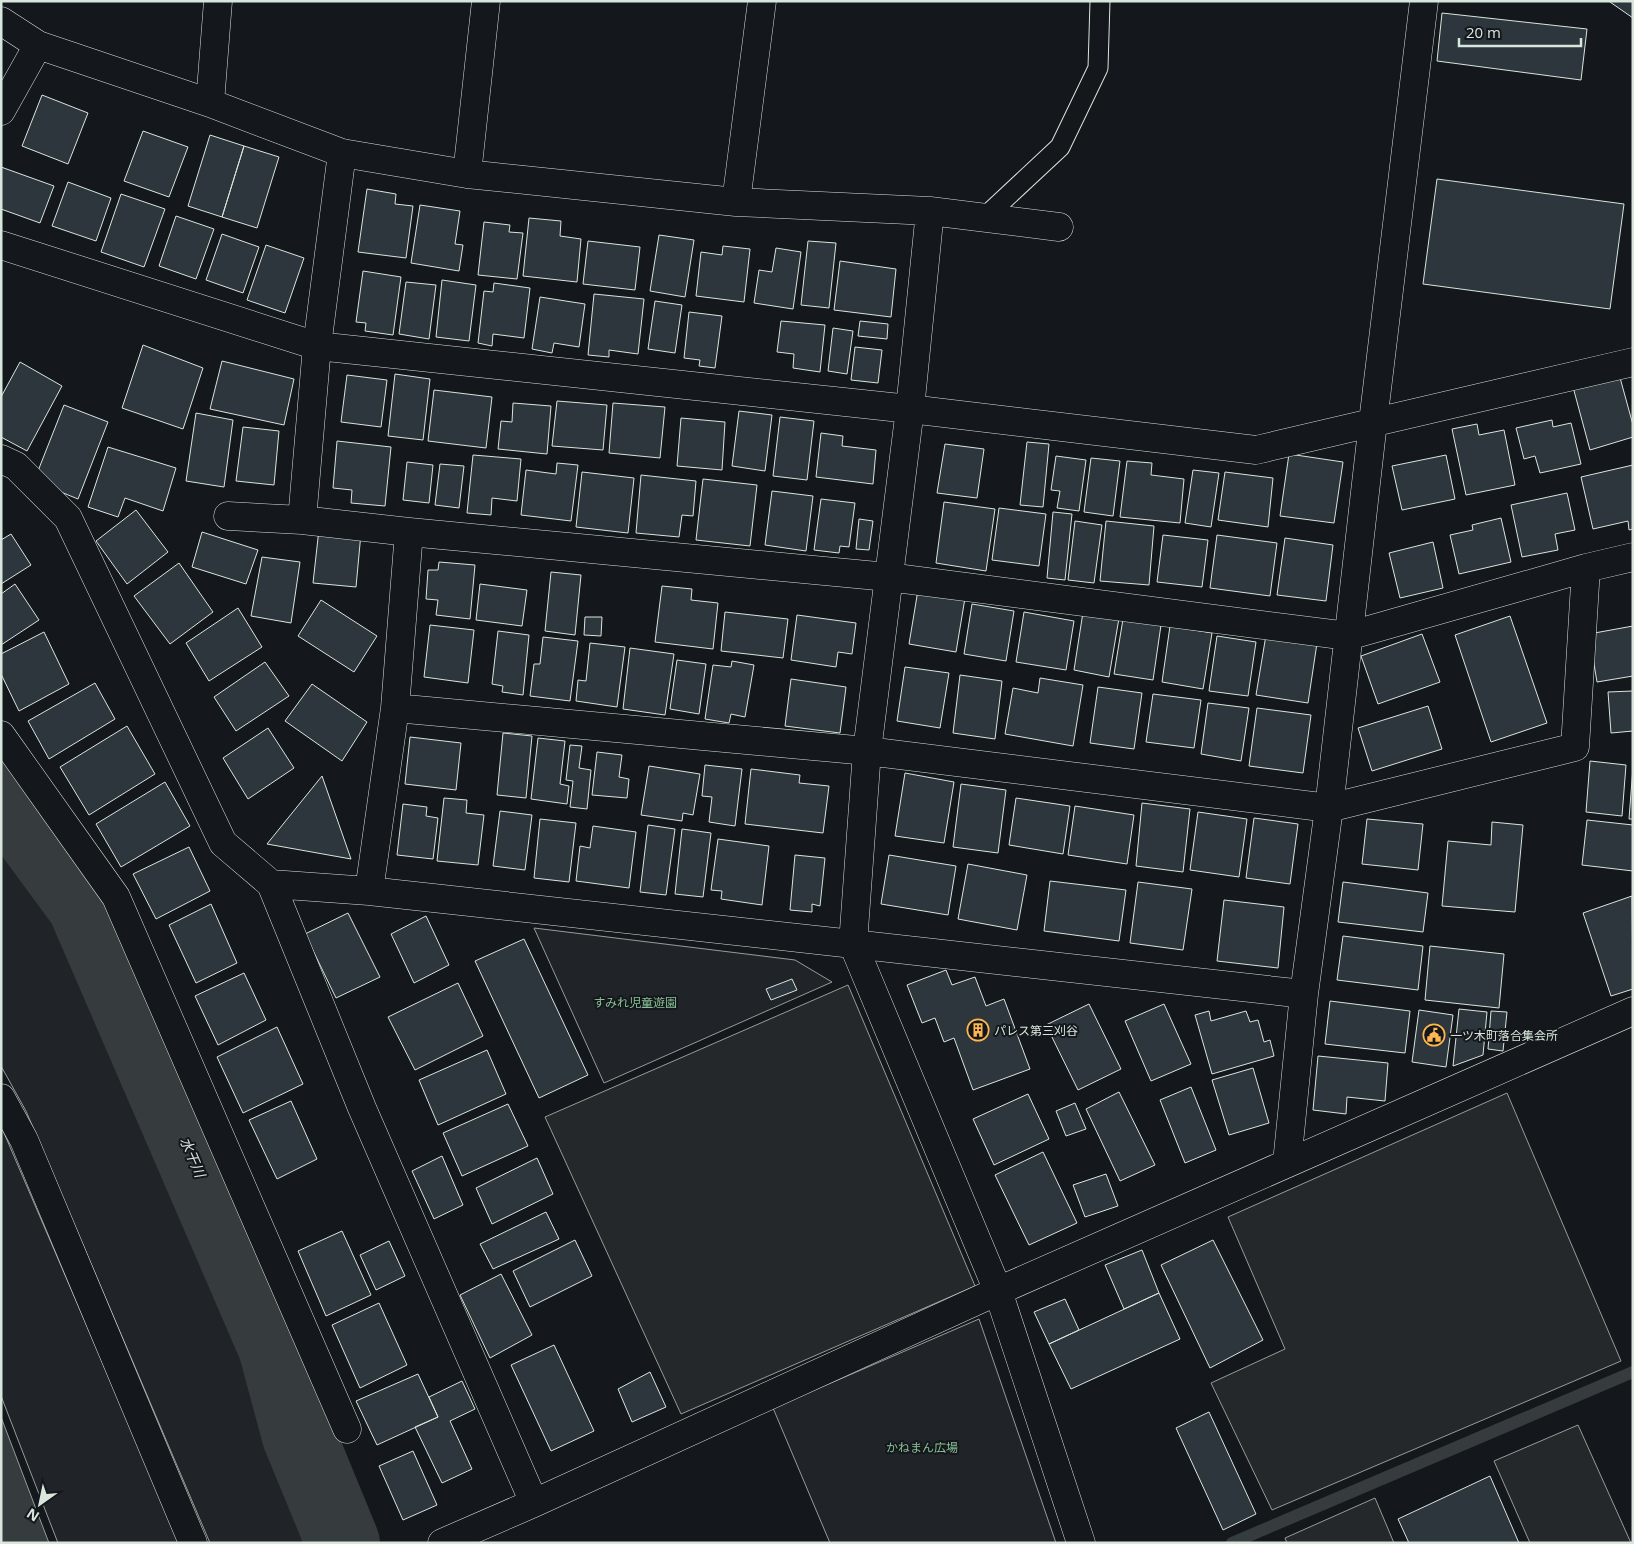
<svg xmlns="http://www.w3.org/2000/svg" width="1634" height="1544" viewBox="0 0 1634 1544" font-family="'Open Sans','Noto Sans JP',sans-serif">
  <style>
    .green { fill: #202428; stroke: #939e99 }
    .parking { fill: #24282b; stroke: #939e99 }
    .water { fill: #363b3e; stroke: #939e99 }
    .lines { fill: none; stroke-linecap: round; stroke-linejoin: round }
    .stream { stroke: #363b3e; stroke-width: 12 }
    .river { stroke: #363b3e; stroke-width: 74 }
    .building { fill: #2c363c; stroke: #d8e6dc }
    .service-casing { stroke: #d8e6dc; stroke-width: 21 }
    .minor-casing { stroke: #d8e6dc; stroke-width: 29 }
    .service { stroke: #14181c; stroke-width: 19 }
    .minor { stroke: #14181c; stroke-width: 28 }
    .labels { text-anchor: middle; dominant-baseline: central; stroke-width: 4; stroke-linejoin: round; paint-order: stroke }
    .park-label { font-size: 12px; fill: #8ac095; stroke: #14181c }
    .poi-label { font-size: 12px; fill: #d8e6dc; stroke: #14181c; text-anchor: start }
    .water-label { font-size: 14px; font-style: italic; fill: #d8e6dc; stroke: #14181c }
  </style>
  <rect width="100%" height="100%" fill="#14181c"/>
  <path class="green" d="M 1,844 L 59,920 L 203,1235 L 324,1543 L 210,1543 L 26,1111 L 1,1066 Z
    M 534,928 L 795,960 L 832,982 L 604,1083 Z
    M 1,1127 L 4,1133 L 180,1543 L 58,1543 L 1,1396 Z
    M 979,1319 L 1056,1543 L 830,1543 L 773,1408 Z"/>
  <path class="parking" d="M 848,985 L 975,1286 L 681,1414 L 545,1117 Z
    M 1507,1093 L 1621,1361 L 1272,1510 L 1211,1383 L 1285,1349 L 1228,1217 Z
    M 1578,1425 L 1631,1543 L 1530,1543 L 1494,1461 Z
    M 1375,1498 L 1394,1543 L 1287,1543 L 1285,1538 Z"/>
  <path class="water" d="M 1,1417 L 49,1543 L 1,1543 Z"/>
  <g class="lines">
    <path class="stream" d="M 1232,1543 L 1633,1372"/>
    <path class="river" d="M 1,792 L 84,905 L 275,1347 L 299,1436 L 343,1543"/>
  </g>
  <path class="building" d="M 1611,1 L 1633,1 L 1633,18 L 1610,2 Z
    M 1442,13 L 1587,29 L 1581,80 L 1437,61 Z
    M 42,95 L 88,113 L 68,164 L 22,146 Z
    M 143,131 L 188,147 L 169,197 L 124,181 Z
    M 210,135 L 244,146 L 222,217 L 188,206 Z
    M 244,146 L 279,157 L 257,228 L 222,217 Z
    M 1,167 L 54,186 L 40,223 L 1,209 Z
    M 1437,179 L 1624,204 L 1610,309 L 1423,284 Z
    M 68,182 L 111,198 L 96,241 L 52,226 Z
    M 367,189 L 396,194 L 395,204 L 413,206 L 406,258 L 358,252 Z
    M 121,194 L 165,209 L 144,267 L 101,252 Z
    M 420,205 L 460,211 L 455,244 L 463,245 L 459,271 L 411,263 Z
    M 176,216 L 214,229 L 196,279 L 159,266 Z
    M 529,218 L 561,221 L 560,236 L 581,239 L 577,282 L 523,276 Z
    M 484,222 L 510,225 L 509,232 L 523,233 L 517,279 L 478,275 Z
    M 222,234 L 259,247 L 243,293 L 206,280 Z
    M 659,235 L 694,240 L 685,297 L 650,291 Z
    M 588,241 L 640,247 L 635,290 L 583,284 Z
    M 808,241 L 836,243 L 829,308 L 801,305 Z
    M 266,245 L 304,258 L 285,313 L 247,300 Z
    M 723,246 L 750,249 L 744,302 L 696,296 L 701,252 L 722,255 Z
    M 776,248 L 801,252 L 793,309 L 754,303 L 759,270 L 772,272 Z
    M 840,261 L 896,269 L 891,317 L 834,310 Z
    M 363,271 L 401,277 L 393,335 L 365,331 L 366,323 L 356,322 Z
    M 442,280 L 476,285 L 469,341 L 436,337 Z
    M 406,282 L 436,285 L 429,339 L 399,334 Z
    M 494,283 L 530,288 L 524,338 L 493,334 L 492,346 L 478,343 L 484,291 L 493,292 Z
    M 594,294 L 644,299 L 638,354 L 609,350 L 609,357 L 588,355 Z
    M 540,297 L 585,304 L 579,347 L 554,343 L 552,353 L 532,349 Z
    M 655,301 L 682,305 L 675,353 L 648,349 Z
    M 689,312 L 722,316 L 715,368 L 699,366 L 700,360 L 684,358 Z
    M 781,321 L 825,325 L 820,372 L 793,368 L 794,354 L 777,352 Z
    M 860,321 L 888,324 L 887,339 L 858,336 Z
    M 833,328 L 853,331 L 847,374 L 828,371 Z
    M 143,345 L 203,368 L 183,429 L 122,408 Z
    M 855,347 L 882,350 L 878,383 L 851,380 Z
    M 222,361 L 294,379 L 284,425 L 210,409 Z
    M 20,362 L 62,386 L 27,451 L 1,437 L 1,397 Z
    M 395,374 L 430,379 L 423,440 L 388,436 Z
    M 1619,374 L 1633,425 L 1633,437 L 1590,450 L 1573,387 Z
    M 347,375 L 387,380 L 381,427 L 341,422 Z
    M 434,390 L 492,397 L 486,448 L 428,441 Z
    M 557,401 L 607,405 L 603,450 L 552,446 Z
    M 513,403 L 551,406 L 547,454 L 498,449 L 501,421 L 512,422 Z
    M 613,403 L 665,407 L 660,458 L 609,453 Z
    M 64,405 L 108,422 L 78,499 L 34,481 Z
    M 739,411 L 772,415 L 765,471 L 732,466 Z
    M 196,413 L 233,420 L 224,487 L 186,481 Z
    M 780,417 L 814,421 L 807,480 L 773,476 Z
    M 681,418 L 725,422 L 722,470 L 677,466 Z
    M 1552,420 L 1553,427 L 1571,423 L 1581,464 L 1540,473 L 1535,456 L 1524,459 L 1516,428 Z
    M 1477,424 L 1479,435 L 1504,430 L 1515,485 L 1466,495 L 1452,429 Z
    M 243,427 L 279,431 L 274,485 L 236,481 Z
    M 821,433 L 843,436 L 842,446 L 876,450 L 873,484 L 816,477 Z
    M 337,441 L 391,447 L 385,506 L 351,503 L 352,490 L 333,488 Z
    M 1027,442 L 1049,444 L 1043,507 L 1020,505 Z
    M 945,444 L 984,449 L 977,498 L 937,493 Z
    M 108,447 L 176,468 L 163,511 L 125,498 L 118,517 L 88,507 Z
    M 1289,454 L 1343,462 L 1334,523 L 1280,516 Z
    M 473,455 L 521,459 L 517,501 L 492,498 L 491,515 L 467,513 Z
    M 1446,455 L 1455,499 L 1402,510 L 1392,466 Z
    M 1056,456 L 1086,460 L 1079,511 L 1057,508 L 1060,491 L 1051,490 Z
    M 1091,458 L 1120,461 L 1113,516 L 1084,512 Z
    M 1127,461 L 1152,463 L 1151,475 L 1184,479 L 1180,523 L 1120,517 Z
    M 407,462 L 433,465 L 429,503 L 403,500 Z
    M 557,463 L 578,465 L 571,521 L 521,515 L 526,470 L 556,474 Z
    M 440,464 L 464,466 L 459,508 L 435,505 Z
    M 1633,465 L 1633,529 L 1629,530 L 1628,521 L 1593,529 L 1581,477 Z
    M 1193,470 L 1219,473 L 1211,527 L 1185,523 Z
    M 582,472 L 634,478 L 628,533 L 576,527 Z
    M 1225,472 L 1273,478 L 1268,527 L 1218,520 Z
    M 641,475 L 696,481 L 693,516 L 682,515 L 679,537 L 636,533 Z
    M 703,479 L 757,485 L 750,546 L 696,540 Z
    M 772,491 L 813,496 L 806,551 L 765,545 Z
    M 1567,493 L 1575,530 L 1555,534 L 1558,550 L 1522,557 L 1511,505 Z
    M 821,499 L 855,503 L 849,547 L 840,546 L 839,553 L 814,550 Z
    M 944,502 L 995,509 L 986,571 L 936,563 Z
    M 999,508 L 1046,514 L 1039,566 L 992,560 Z
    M 136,510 L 168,552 L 127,584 L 96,541 Z
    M 1053,512 L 1072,514 L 1065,580 L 1047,578 Z
    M 1501,518 L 1511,562 L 1459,574 L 1450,535 L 1473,530 L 1472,525 Z
    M 859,519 L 873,521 L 869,550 L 856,549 Z
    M 1075,521 L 1102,525 L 1094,583 L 1068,580 Z
    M 1106,521 L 1154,526 L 1149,585 L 1100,581 Z
    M 319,529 L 361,533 L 356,587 L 313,583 Z
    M 202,532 L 258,550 L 246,584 L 192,567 Z
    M 11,534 L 31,565 L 1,584 L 1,540 Z
    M 1163,535 L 1208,540 L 1202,587 L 1157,582 Z
    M 1217,535 L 1277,543 L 1270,596 L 1210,588 Z
    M 1285,538 L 1333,545 L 1326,601 L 1277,595 Z
    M 1433,542 L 1443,588 L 1400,598 L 1389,553 Z
    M 262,557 L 300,562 L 291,623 L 251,616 Z
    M 439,562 L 475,565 L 470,619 L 436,615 L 438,600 L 426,599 L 428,570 L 438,570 Z
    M 179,563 L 213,612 L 170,644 L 134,596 Z
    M 551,572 L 581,575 L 575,635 L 545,631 Z
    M 15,584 L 39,620 L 1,645 L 1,594 Z
    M 480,584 L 527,590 L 522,626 L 476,620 Z
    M 662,586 L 692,589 L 691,600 L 718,603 L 713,649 L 655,642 Z
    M 918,590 L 965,598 L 956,652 L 909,644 Z
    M 321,600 L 377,636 L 354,672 L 298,636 Z
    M 972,604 L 1014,611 L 1006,661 L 964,654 Z
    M 238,608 L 262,647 L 209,681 L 186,643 Z
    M 725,612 L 788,619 L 783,658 L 721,651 Z
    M 1024,612 L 1074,621 L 1066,670 L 1016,662 Z
    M 1083,612 L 1119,618 L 1109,677 L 1074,670 Z
    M 797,615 L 856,623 L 852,654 L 838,652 L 836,667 L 791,660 Z
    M 1510,616 L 1547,723 L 1491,742 L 1455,635 Z
    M 585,617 L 602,617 L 601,636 L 584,635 Z
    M 1123,619 L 1161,625 L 1153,680 L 1114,674 Z
    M 430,625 L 474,630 L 468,683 L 424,677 Z
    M 1170,626 L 1212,633 L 1203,689 L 1162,682 Z
    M 1633,626 L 1633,676 L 1597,682 L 1589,634 Z
    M 498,631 L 529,635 L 523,695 L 502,692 L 503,686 L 492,684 Z
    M 44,632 L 69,684 L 19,711 L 1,674 L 1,654 Z
    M 1422,634 L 1440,682 L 1378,704 L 1361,656 Z
    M 1266,635 L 1317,643 L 1308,703 L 1256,695 Z
    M 1217,636 L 1256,642 L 1248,696 L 1209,691 Z
    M 543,637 L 578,641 L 570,701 L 530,696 L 534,664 L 540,664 Z
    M 590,643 L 625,647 L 617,707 L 576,701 L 578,680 L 586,681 Z
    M 630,648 L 674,654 L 665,715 L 623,709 Z
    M 677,660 L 706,664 L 699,714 L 670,709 Z
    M 732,661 L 754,665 L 745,717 L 731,714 L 729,723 L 705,719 L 713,665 L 731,667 Z
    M 265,662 L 289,696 L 236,731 L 214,697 Z
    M 905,667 L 949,673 L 940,728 L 897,721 Z
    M 960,675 L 1002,681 L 995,739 L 953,733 Z
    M 1040,678 L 1083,685 L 1073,746 L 1005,734 L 1013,688 L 1038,693 Z
    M 791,679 L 846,687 L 840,733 L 785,726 Z
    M 95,683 L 115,719 L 49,759 L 28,721 Z
    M 312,684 L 367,722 L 342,761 L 285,721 Z
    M 1098,687 L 1142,693 L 1134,749 L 1090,743 Z
    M 1633,691 L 1633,731 L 1611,733 L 1608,692 Z
    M 1153,694 L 1201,700 L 1194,748 L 1146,742 Z
    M 1208,703 L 1249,708 L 1241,761 L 1201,754 Z
    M 1428,706 L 1442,749 L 1372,771 L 1358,728 Z
    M 1257,708 L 1311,715 L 1303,773 L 1249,766 Z
    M 127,726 L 155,774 L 89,815 L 60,767 Z
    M 268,728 L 294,768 L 248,799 L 223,758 Z
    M 503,733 L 532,736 L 526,798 L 497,795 Z
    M 410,737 L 461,743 L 456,790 L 405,784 Z
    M 538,738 L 565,741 L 560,784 L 569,786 L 567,804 L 531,799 Z
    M 570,745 L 582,746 L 579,768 L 591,770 L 587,809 L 570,807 L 573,781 L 566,780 Z
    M 597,752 L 622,755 L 619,777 L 629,779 L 627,798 L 592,795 Z
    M 1590,761 L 1626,765 L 1622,816 L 1586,812 Z
    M 705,765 L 742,769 L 735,826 L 709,822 L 712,797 L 702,796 Z
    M 649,766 L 700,774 L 693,815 L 683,813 L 682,821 L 641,815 Z
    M 1633,767 L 1633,819 L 1629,819 Z
    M 751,769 L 800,775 L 799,783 L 829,786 L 823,833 L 745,824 Z
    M 905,773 L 954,782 L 944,843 L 895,836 Z
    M 322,776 L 351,859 L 267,844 Z
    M 165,782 L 190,826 L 121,867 L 96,824 Z
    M 961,784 L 1006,790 L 998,853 L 953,847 Z
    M 444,798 L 467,800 L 466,813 L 484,815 L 478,865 L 437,861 Z
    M 1016,798 L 1070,806 L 1063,854 L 1009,845 Z
    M 1142,803 L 1190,809 L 1183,872 L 1136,866 Z
    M 403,804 L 427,807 L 426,816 L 438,818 L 433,859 L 397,855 Z
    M 1075,806 L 1134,815 L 1127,864 L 1068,855 Z
    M 500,811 L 532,815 L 525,870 L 493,866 Z
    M 1198,812 L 1247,819 L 1239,877 L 1190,870 Z
    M 1254,818 L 1298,824 L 1290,884 L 1246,878 Z
    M 540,819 L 576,823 L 569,882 L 534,878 Z
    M 1367,819 L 1423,824 L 1418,870 L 1362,864 Z
    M 1587,820 L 1633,825 L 1633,871 L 1582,865 Z
    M 1492,822 L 1523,825 L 1515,912 L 1442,906 L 1448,841 L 1491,845 Z
    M 648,825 L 675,829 L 666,895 L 640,892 Z
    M 593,826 L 636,832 L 629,888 L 576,881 L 580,846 L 590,848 Z
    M 682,829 L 711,833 L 703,897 L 675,894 Z
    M 718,839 L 769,846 L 762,905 L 721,899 L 722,891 L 711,890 Z
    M 189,847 L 210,891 L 156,919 L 133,874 Z
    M 795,855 L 825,858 L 820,906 L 812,904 L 812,912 L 790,910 Z
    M 889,855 L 956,866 L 948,915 L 881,904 Z
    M 968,864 L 1027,875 L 1017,930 L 958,919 Z
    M 1050,881 L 1126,890 L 1119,941 L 1044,931 Z
    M 1138,882 L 1192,889 L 1183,950 L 1130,943 Z
    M 1343,882 L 1428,893 L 1423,932 L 1338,922 Z
    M 1632,896 L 1633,989 L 1611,996 L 1583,913 Z
    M 1224,900 L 1284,907 L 1278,968 L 1217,961 Z
    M 211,904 L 237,963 L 196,983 L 169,925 Z
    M 348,913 L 380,977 L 336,998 L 305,934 Z
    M 426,916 L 449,965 L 414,983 L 391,934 Z
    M 1343,936 L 1423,946 L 1418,990 L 1337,980 Z
    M 524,939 L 588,1075 L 539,1098 L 475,961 Z
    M 1430,946 L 1504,954 L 1499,1008 L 1425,1000 Z
    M 946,970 L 952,985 L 975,977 L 986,1006 L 1004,999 L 1030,1069 L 973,1090 L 954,1038 L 944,1042 L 935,1018 L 922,1023 L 907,985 Z
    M 244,973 L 266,1020 L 218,1045 L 195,996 Z
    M 792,979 L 797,990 L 771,1000 L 766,989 Z
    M 458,983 L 483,1036 L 415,1070 L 388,1017 Z
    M 1330,1001 L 1410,1011 L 1405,1053 L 1325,1044 Z
    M 1089,1004 L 1121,1069 L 1078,1090 L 1046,1025 Z
    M 1164,1004 L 1191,1064 L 1151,1081 L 1125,1021 Z
    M 1459,1009 L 1487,1012 L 1483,1055 L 1453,1066 Z
    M 1419,1010 L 1453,1015 L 1446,1067 L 1412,1062 Z
    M 1209,1011 L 1211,1021 L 1246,1011 L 1250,1022 L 1258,1020 L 1264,1042 L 1270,1040 L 1274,1056 L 1212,1074 L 1195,1015 Z
    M 1491,1011 L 1507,1012 L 1503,1051 L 1488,1049 Z
    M 277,1027 L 303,1084 L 243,1113 L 217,1057 Z
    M 487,1050 L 506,1094 L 438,1125 L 419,1080 Z
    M 1318,1056 L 1388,1063 L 1385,1101 L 1347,1097 L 1346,1114 L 1313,1110 Z
    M 1253,1068 L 1269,1123 L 1229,1135 L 1212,1080 Z
    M 1191,1087 L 1216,1150 L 1185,1163 L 1160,1100 Z
    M 1119,1092 L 1155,1165 L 1120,1181 L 1086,1109 Z
    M 1028,1094 L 1049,1139 L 994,1165 L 973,1119 Z
    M 291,1101 L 317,1159 L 277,1179 L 249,1120 Z
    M 1075,1103 L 1086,1129 L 1066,1136 L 1056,1111 Z
    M 508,1104 L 528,1146 L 462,1176 L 443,1133 Z
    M 1043,1152 L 1077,1223 L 1029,1245 L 995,1175 Z
    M 442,1156 L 463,1205 L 434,1219 L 412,1171 Z
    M 537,1158 L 553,1194 L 492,1224 L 476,1188 Z
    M 1106,1174 L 1118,1206 L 1085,1217 L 1073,1185 Z
    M 546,1212 L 559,1239 L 493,1269 L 480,1244 Z
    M 342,1231 L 371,1295 L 326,1316 L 298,1251 Z
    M 575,1240 L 592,1276 L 530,1307 L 513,1271 Z
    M 1213,1240 L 1263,1340 L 1210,1368 L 1161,1265 Z
    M 389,1241 L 405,1276 L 376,1290 L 360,1255 Z
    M 1142,1250 L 1159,1293 L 1124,1309 L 1105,1265 Z
    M 501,1274 L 532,1335 L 490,1358 L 460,1295 Z
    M 1159,1293 L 1180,1339 L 1071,1389 L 1049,1344 Z
    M 1065,1299 L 1079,1330 L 1049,1344 L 1034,1312 Z
    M 379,1303 L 407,1365 L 360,1388 L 332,1325 Z
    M 554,1345 L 594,1431 L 551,1451 L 511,1365 Z
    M 650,1372 L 666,1407 L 632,1422 L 618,1389 Z
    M 418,1374 L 438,1417 L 377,1445 L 356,1401 Z
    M 462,1381 L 475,1409 L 450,1421 L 472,1469 L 442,1483 L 415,1427 L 438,1417 L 429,1397 Z
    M 1209,1412 L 1256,1514 L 1223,1530 L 1176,1428 Z
    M 413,1451 L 437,1505 L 403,1520 L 379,1466 Z
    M 1490,1476 L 1519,1543 L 1409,1543 L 1398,1519 Z"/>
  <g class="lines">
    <g class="service-casing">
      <path id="service" d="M 984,218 L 1060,147 L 1098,68 L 1100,1"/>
    </g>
    <g class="minor-casing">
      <path id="minor" d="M 1,21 L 38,45 L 210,103 L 342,153 L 467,174 L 736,202 L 930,211 L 1059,227
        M 210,103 L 218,1
        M 1,111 L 38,45
        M 467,174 L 486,1
        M 736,202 L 762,1
        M 930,211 L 910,409 L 867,751 L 853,944 L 1304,994
        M 1,245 L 317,346 L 910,409 L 1256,450 L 1633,362
        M 1,459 L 16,466 L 68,518 L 223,843 L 271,884 L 362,1108 L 534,1503
        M 228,516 L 302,520 L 409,532 L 888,577 L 1348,636 L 1586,568 L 1633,557
        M 302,520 L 317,346 L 342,153
        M 395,708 L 867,751 L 1329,808 L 1575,747 L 1586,568
        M 1,735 L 116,897 L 347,1429
        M 271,884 L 369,891 L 853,944 L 998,1291 L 1081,1543
        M 369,891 L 395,708 L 409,532
        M 1,1098 L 24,1140 L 193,1543
        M 1287,1163 L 1304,994 L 1329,808 L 1373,422 L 1424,1
        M 442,1543 L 534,1503 L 998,1291 L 1633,1011"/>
    </g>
    <use href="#service" class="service"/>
    <use href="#minor" class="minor"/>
  </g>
  <defs>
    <g id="building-ring" transform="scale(1.125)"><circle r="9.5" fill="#14181c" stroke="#ffb74d" stroke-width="1.5"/><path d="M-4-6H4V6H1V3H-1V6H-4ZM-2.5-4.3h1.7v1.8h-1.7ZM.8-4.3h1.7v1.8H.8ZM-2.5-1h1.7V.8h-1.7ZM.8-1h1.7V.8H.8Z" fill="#ffb74d"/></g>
    <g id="civic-ring" transform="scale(1.125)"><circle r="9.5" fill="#14181c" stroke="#ffb74d" stroke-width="1.5"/><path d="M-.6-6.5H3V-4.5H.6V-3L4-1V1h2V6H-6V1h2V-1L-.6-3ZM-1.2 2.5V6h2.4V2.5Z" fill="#ffb74d"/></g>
  </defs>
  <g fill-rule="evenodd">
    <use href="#building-ring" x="978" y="1030"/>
    <use href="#civic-ring" x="1434" y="1035"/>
  </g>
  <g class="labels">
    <g class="park-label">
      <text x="635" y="1002">すみれ児童遊園</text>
      <text x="922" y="1447">かねまん広場</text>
    </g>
    <g class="poi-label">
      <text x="994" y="1030">パレス第三刈谷</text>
      <text x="1450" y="1035">一ツ木町落合集会所</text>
    </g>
    <g class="water-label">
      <text transform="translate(193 1157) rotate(67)">水干川</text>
    </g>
  </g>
  <rect width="1634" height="1544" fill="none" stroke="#d8e6dc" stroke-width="5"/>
  <g transform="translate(40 1504) rotate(213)" stroke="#14181c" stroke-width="4" paint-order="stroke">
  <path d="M0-4L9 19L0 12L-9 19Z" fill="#d8e6dc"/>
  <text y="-8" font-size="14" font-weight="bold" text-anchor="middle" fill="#d8e6dc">N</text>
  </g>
  <path d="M1459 38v8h122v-8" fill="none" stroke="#d8e6dc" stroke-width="2.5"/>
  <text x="1466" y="38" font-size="15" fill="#d8e6dc" stroke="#14181c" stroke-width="4" paint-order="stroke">20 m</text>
</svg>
